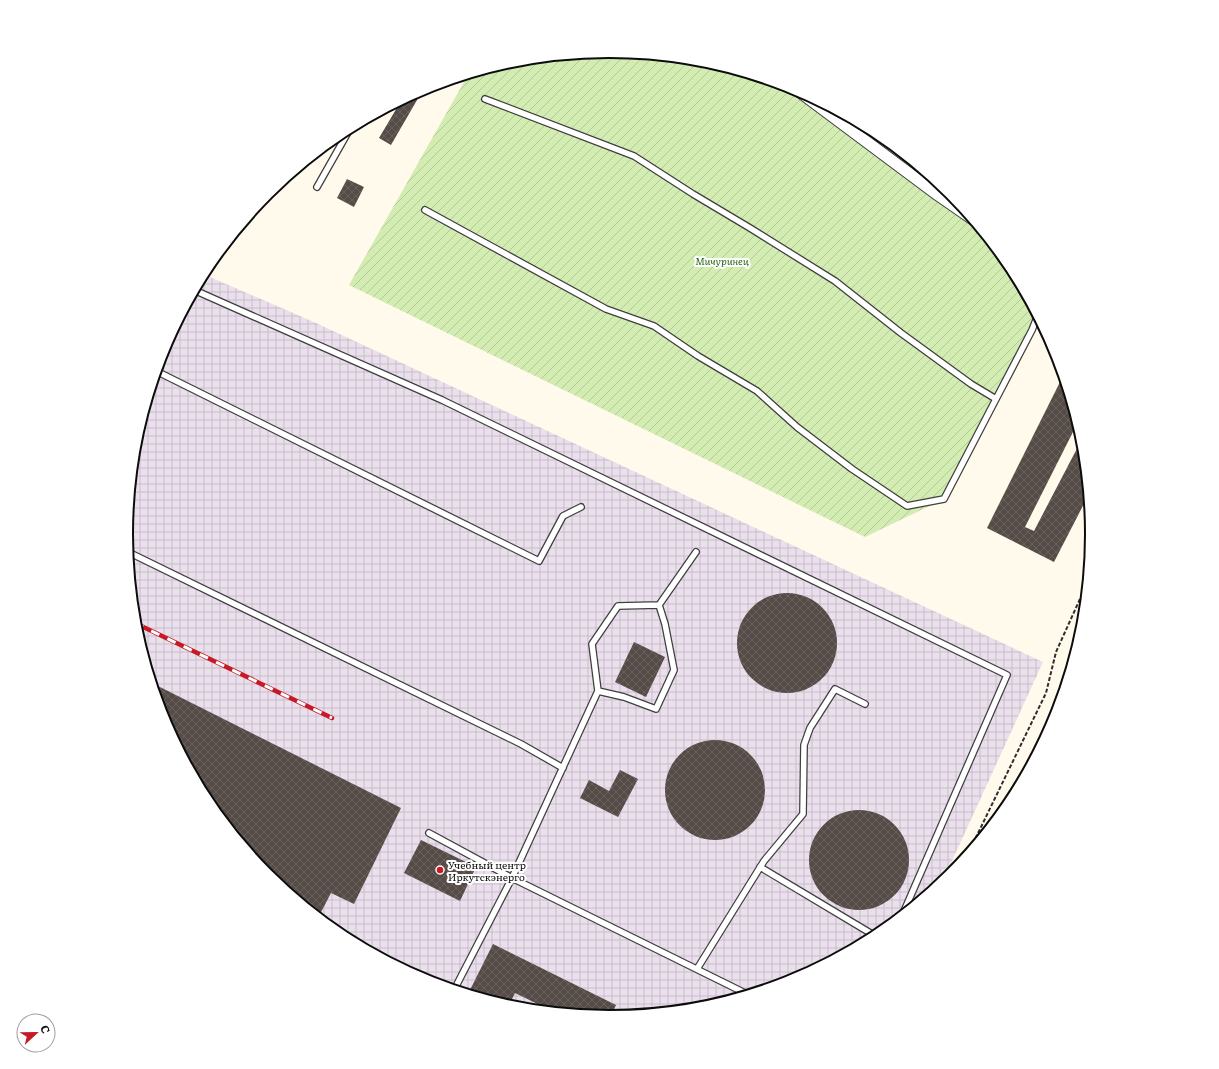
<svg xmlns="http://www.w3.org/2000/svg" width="1219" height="1069" viewBox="0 0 1219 1069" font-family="Literata,serif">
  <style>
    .industrial { fill: url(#industrial-grid) }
    .garden { fill: url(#garden-furrows) }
    .building { fill: url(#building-cross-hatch) }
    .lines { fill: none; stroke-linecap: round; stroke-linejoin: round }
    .lane-casing { stroke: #3f3f3f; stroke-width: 8 }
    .street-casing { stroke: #3f3f3f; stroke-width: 13 }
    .path { stroke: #2e2e2e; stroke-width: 2; stroke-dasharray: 4 2; stroke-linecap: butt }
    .lane { stroke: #fff; stroke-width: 5.5 }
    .street { stroke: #fff; stroke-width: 11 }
    .rail-casing { stroke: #c61a27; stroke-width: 4.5 }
    .rail { stroke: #fff; stroke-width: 3; stroke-dasharray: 9; stroke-linecap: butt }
    .poi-dot { fill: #c61a27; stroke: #fff; stroke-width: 1.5 }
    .labels { text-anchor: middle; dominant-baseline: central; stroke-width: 4; stroke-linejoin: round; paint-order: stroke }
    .park-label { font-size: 10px; font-style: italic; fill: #2b6818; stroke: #fff }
    .poi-label { font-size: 10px; fill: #0c0c0c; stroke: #fff; text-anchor: start }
    .rim { fill: none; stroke: #0c0c0c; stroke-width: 2 }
  </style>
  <defs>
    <pattern id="industrial-grid" width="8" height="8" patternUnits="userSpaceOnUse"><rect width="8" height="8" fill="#eadfec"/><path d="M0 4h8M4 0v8" fill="none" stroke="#c8bec9"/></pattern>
    <pattern id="garden-furrows" width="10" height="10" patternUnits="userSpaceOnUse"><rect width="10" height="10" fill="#d2ecb2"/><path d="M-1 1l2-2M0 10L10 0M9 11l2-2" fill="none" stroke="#b3c998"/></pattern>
    <pattern id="building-cross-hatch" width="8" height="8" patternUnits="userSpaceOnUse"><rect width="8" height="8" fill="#554c47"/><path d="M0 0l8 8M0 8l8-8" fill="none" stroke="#68615d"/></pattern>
  </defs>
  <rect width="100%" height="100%" fill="#fffaeb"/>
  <path class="industrial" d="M 203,274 L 316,323 L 1043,662 L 941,885 L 878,937 L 794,981 L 704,1009 L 609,1018 L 515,1009 L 424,981 L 341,936 L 267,876 L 207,803 L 163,719 L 135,629 L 126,534 L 135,440 L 163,349 Z"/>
  <path class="garden" d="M 610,51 L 704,60 L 760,77 L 795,88 L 878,133 L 952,193 L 1012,266 L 1039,317 L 944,499 L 865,537 L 349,285 L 468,75 L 515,60 Z"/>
  <path class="building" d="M 424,88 L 391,145 L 379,138 L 401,101 Z
    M 307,160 L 301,171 L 297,169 Z
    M 347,179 L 364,187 L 354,207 L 337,198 Z
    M 1061,380 L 1066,382 L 1078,422 L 1025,527 L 1034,531 L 1083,437 L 1089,494 L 1054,562 L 987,528 Z
    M737 643a50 50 0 1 1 100 0a50 50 0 1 1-100 0Z
    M 634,642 L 665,657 L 646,697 L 615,682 Z
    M 152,683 L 401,808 L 354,904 L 331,893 L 318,918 L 267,876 L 207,803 L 163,719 Z
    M665 790a50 50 0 1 1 100 0a50 50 0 1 1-100 0Z
    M 620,770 L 638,779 L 618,817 L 580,798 L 589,780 L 609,791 Z
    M809 860a50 50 0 1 1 100 0a50 50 0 1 1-100 0Z
    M 421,840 L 476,867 L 460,901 L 404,873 Z
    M 493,944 L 616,1005 L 610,1018 L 556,1013 L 515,993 L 508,1007 L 468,994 Z"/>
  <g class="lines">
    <g class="lane-casing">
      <path id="lane" d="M 485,99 L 634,156 L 693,194 L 750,228 L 835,281 L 901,333 L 971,384 L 996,399 L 1032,330 L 1038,315
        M 317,187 L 351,127
        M 425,210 L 606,309 L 654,326 L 698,356 L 757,391 L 797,427 L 852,469 L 907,506 L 944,499 L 996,399
        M 194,290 L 442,400 L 1007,675 L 901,918
        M 156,371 L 539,561 L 563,516 L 581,507
        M 128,552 L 521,744 L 563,768
        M 598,691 L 624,697 L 656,709 L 674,670 L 665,624 L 659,605 L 696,552
        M 429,833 L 512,878 L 749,995
        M 760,867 L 877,937
        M 697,969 L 764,861 L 803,814 L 804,745 L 810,728 L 835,689 L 865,704
        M 454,990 L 512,878 L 598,691 L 592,644 L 618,606 L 659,605"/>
    </g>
    <g class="street-casing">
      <path id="street" d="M 796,89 L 938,195 L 974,220"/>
    </g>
    <path class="path" d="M 965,860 L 1046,693 L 1056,652 L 1089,579"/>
    <use href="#lane" class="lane"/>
    <use href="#street" class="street"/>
    <g class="rail-casing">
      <path id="rail" d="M 135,623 L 332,718"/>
    </g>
    <use href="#rail" class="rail"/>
  </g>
  <circle class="poi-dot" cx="440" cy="870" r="4"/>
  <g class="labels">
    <g class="park-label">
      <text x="722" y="260">Мичуринец</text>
    </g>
    <g class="poi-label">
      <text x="448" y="864">Учебный центр<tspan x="448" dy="12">Иркутскэнерго</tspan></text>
    </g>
  </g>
  <path d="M0 0H1219V1069H0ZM133 534a476 476 0 1 1 952 0a476 476 0 1 1-952 0Z" fill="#fff" fill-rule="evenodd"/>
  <path class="rim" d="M133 534a476 476 0 1 1 952 0a476 476 0 1 1-952 0Z"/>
  <g transform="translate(36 1033) rotate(68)"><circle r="19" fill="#ffffff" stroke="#9e9e9e"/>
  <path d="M0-3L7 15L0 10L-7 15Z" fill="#c61a27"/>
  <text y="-6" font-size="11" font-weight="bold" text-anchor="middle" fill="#0c0c0c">С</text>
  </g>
</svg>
